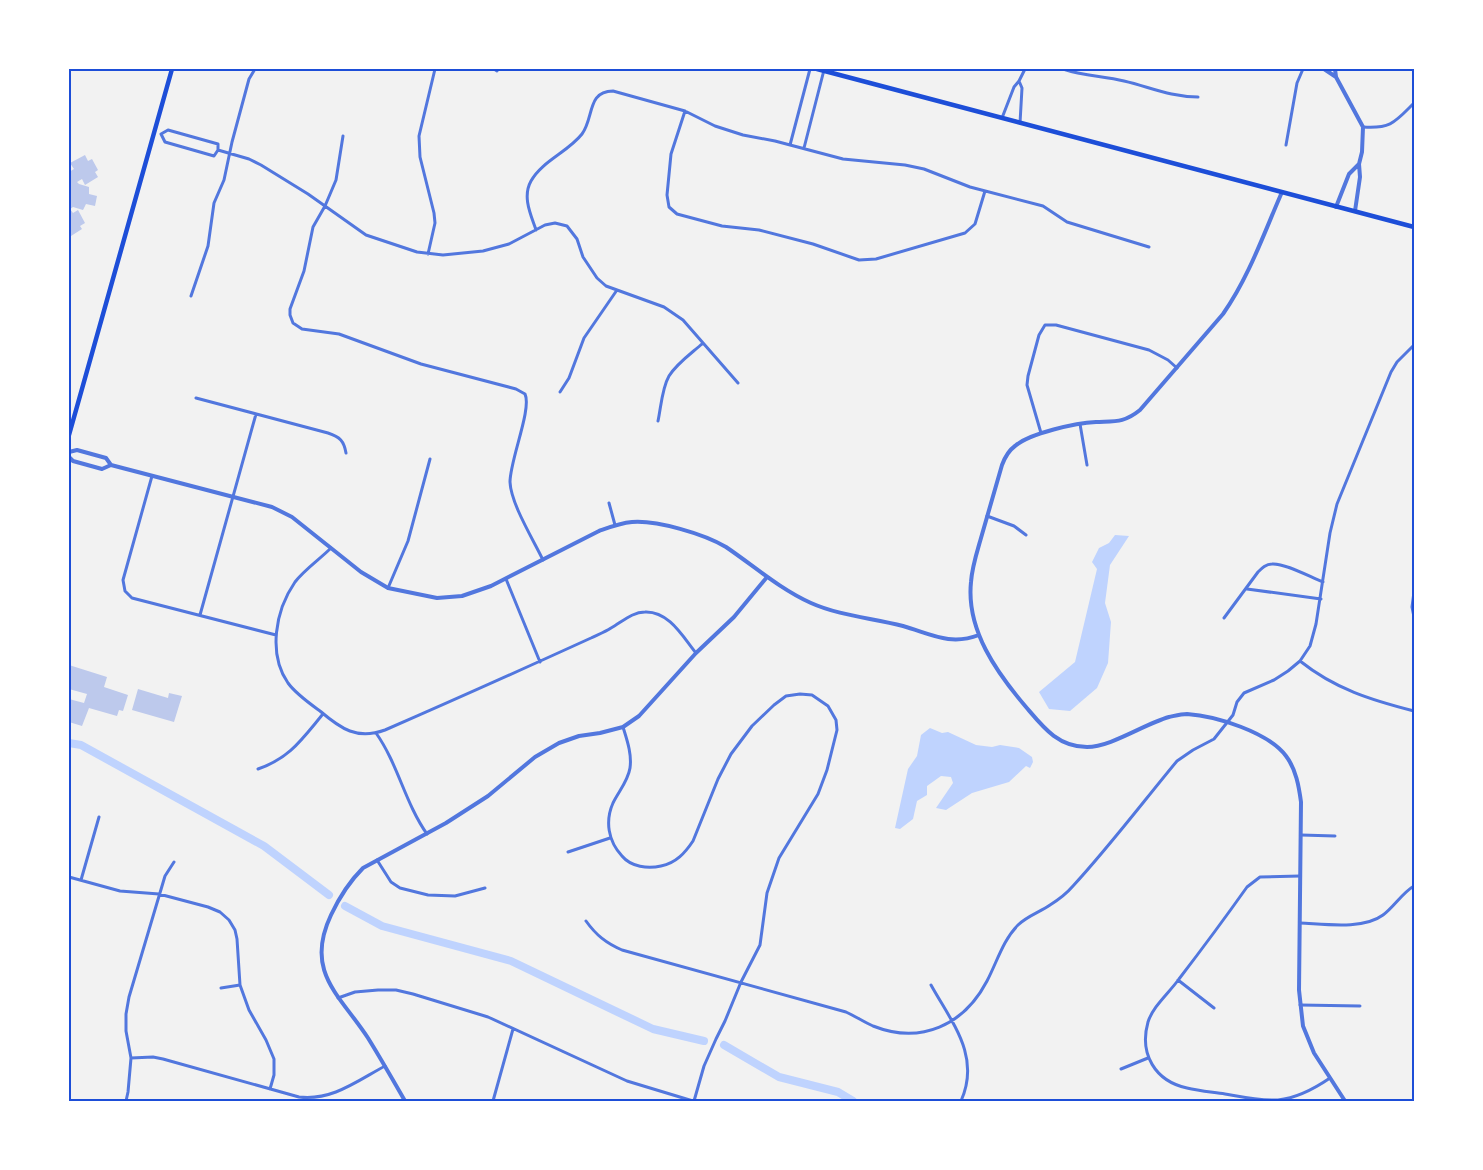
<svg xmlns="http://www.w3.org/2000/svg" width="1483" height="1170" viewBox="0 0 1483 1170" font-family="'Public Sans',sans-serif">
  <style>
    .water { fill: #bfd3fe }
    .lines { fill: none; stroke-linecap: round; stroke-linejoin: round }
    .canal { stroke: #bfd3fe; stroke-width: 8 }
    .building { fill: #bdc9ec }
    .minor { stroke: #5277de; stroke-width: 3 }
    .tertiary { stroke: #5277de; stroke-width: 4 }
    .secondary { stroke: #1d4ed8; stroke-width: 4.5 }
    .neatline { fill: none; stroke: #1d4ed8; stroke-width: 2 }
  </style>
  <rect width="100%" height="100%" fill="#f2f2f2"/>
  <path class="water" d="M 1115,535 L 1129,536 L 1110,565 L 1105,603 L 1111,622 L 1108,663 L 1097,688 L 1070,711 L 1049,709 L 1039,692 L 1075,662 L 1097,569 L 1092,562 L 1099,548 L 1109,543 Z
    M 930,728 L 942,733 L 948,732 L 976,745 L 992,747 L 1000,745 L 1019,748 L 1032,757 L 1033,762 L 1030,768 L 1026,766 L 1009,782 L 972,793 L 946,810 L 936,808 L 953,783 L 951,777 L 941,776 L 927,786 L 927,795 L 917,801 L 913,819 L 900,829 L 895,828 L 908,769 L 917,756 L 921,735 Z"/>
  <g class="lines">
    <path class="canal" d="M 69,743 L 81,745 L 264,846 L 329,895
      M 345,906 L 382,926 L 511,961 L 653,1029 L 704,1041
      M 724,1045 L 779,1077 L 838,1092 L 853,1101"/>
  </g>
  <path class="building" d="M 85,155 L 88,161 L 92,159 L 98,170 L 95,172 L 98,177 L 85,185 L 82,179 L 77,182 L 79,184 L 89,187 L 89,194 L 97,196 L 95,206 L 86,204 L 83,210 L 73,207 L 70,209 L 73,213 L 78,210 L 85,223 L 80,226 L 82,229 L 71,236 L 69,231 L 69,172 L 74,169 L 70,163 Z
    M 69,665 L 107,677 L 104,687 L 128,695 L 123,711 L 119,710 L 117,716 L 89,708 L 82,726 L 69,722 L 69,699 L 84,703 L 87,694 L 69,689 Z
    M 138,689 L 168,698 L 169,693 L 182,696 L 174,722 L 132,710 Z"/>
  <g class="lines">
    <path class="minor" d="M 494,69 L 497,71
      M 1063,69 C 1083,76 1103,76 1124,81 C 1150,87 1170,97 1198,97
      M 1019,81 L 1022,88 L 1020,123
      M 685,111 L 671,154 L 667,195 L 669,207 L 677,214 L 722,226 L 759,230 L 813,244 L 859,260 L 876,259 L 965,233 L 975,224 L 985,191
      M 1002,118 L 1014,87 L 1019,81 L 1025,69
      M 1363,127 C 1391,129 1395,122 1414,103
      M 168,130 L 218,144 L 218,150 L 214,156 L 165,142 L 161,134 Z
      M 343,136 L 336,180 L 325,206 L 313,227 L 304,271 L 290,309 L 290,315 L 293,323 L 302,329 L 339,334 L 421,364 L 516,389 L 525,394 C 532,409 510,460 510,482 C 511,504 533,539 543,560
      M 790,145 L 810,69
      M 1286,145 L 1297,83 L 1303,69
      M 804,148 L 824,70
      M 218,150 L 249,159 L 261,165 L 308,194 L 366,235 L 417,252 L 443,255 L 483,251 L 509,244 L 545,225 L 555,223 L 567,226 L 577,239 L 583,257 L 597,278 L 606,286 L 664,307 L 683,320 L 738,383
      M 536,230 C 531,215 522,197 531,181 C 542,161 568,152 582,134 C 594,118 587,91 613,91 L 685,111 L 715,126 L 743,135 L 775,141 L 843,159 L 905,165 L 924,169 L 970,187 L 1043,206 L 1067,222 L 1149,247
      M 428,254 L 435,223 L 434,213 L 420,157 L 419,136 L 435,69
      M 191,296 L 208,246 L 214,203 L 224,180 L 232,142 L 249,79 L 255,69
      M 560,392 L 569,378 L 584,338 L 617,290
      M 196,398 L 328,433 C 340,437 344,441 346,453
      M 658,421 C 661,407 662,388 669,376 C 677,363 692,353 703,343
      M 1080,424 L 1087,465
      M 1041,433 L 1027,385 L 1028,376 L 1039,335 L 1045,325 L 1056,325 L 1149,350 L 1168,360 L 1177,368
      M 152,476 L 123,580 L 125,591 L 132,598 L 276,635
      M 609,503 L 615,525
      M 987,516 L 1014,526 L 1026,535
      M 331,548 C 320,559 304,570 295,582 C 275,611 268,654 288,683 C 296,694 309,703 320,711 C 341,729 357,740 385,730 C 454,700 523,669 591,638 C 597,635 605,632 611,628 C 622,622 632,612 645,612 C 669,611 683,637 696,653
      M 506,579 L 540,662
      M 388,588 L 408,541 L 430,459
      M 1247,589 L 1321,599
      M 1414,592 L 1412,607 L 1414,617
      M 200,615 L 256,414
      M 1224,618 L 1258,572 C 1262,568 1266,564 1272,564 C 1285,563 1310,577 1323,582
      M 1300,661 C 1335,689 1371,700 1414,711
      M 623,727 C 627,740 632,754 630,768 C 628,781 619,791 613,803 C 605,821 608,841 622,856 C 631,867 648,869 661,866 C 676,863 685,853 693,841 L 718,779 L 731,754 L 752,726 L 774,705 L 786,696 L 800,694 L 812,695 L 828,706 L 836,720 L 837,730 L 827,770 L 818,794 L 779,858 L 767,893 L 760,945 L 741,982 L 725,1021 L 716,1039 L 704,1066 L 694,1101
      M 376,733 C 398,764 405,803 427,834
      M 258,769 C 290,758 302,739 323,714
      M 1301,835 L 1335,836
      M 568,852 L 610,838
      M 377,860 L 391,882 L 400,888 L 428,895 L 455,896 L 485,888
      M 1300,876 L 1260,877 L 1247,887 C 1225,918 1202,949 1179,979 C 1169,993 1153,1006 1148,1022 C 1139,1054 1155,1081 1187,1088 C 1199,1091 1212,1092 1225,1094 C 1242,1097 1260,1101 1278,1100 C 1297,1098 1314,1089 1330,1078
      M 69,877 L 120,891 L 159,894 L 208,907 L 220,912 L 229,920 L 235,930 L 237,939 L 240,985 L 249,1010 L 266,1040 L 274,1059 L 274,1075 L 270,1089
      M 81,880 L 99,817
      M 586,921 C 596,935 606,943 622,950 L 846,1012 C 855,1016 864,1022 873,1026 C 921,1045 964,1025 987,981 C 997,962 1003,940 1018,925 C 1027,916 1040,912 1050,905 C 1058,900 1067,893 1073,886 C 1109,847 1143,802 1177,761 L 1193,750 L 1214,739 L 1233,715 L 1237,702 L 1244,693 L 1274,680 L 1288,671 L 1300,661 L 1310,646 L 1316,624 L 1330,533 L 1337,504 L 1391,372 L 1397,362 L 1414,345
      M 1300,923 C 1324,924 1363,930 1383,915 C 1394,907 1402,893 1414,886
      M 1178,980 L 1214,1008
      M 931,985 C 952,1023 981,1056 961,1101
      M 221,988 L 240,985
      M 338,998 L 355,992 L 378,990 L 396,990 L 413,994 L 488,1017 L 627,1081 L 693,1101
      M 1300,1005 L 1360,1006
      M 131,1058 L 153,1057 L 163,1059 L 299,1097 C 332,1101 357,1081 385,1066
      M 1121,1069 L 1148,1058
      M 126,1101 L 128,1092 L 131,1058 L 126,1031 L 126,1014 L 129,997 L 165,876 L 174,862
      M 493,1101 L 513,1029"/>
    <path class="tertiary" d="M 1324,69 L 1336,77
      M 1335,69 L 1336,77 L 1363,127 L 1362,152 L 1359,164 L 1360,177 L 1355,211
      M 1282,192 C 1264,233 1249,277 1223,314 L 1140,410 C 1124,423 1115,421 1096,422 C 1076,423 1030,433 1015,446 C 1008,451 1005,457 1002,465 C 995,489 988,513 981,538 C 977,552 972,567 971,582 C 966,630 997,673 1026,707 C 1043,727 1058,747 1087,747 C 1111,747 1144,724 1169,717 C 1174,716 1181,714 1187,714 C 1216,716 1268,732 1286,756 C 1296,769 1299,787 1301,802 L 1299,990 L 1303,1026 L 1314,1053 L 1345,1101
      M 1336,207 L 1349,174 L 1359,164
      M 69,452 L 77,450 L 106,458 L 111,465
      M 69,457 L 73,461 L 102,469 L 111,465 L 272,507 L 292,517 L 361,572 L 388,588 L 437,598 L 462,596 L 491,586 L 599,531 C 610,527 620,523 632,522 C 657,520 704,534 726,547 C 754,566 780,589 811,603 C 840,616 873,618 903,626 C 931,634 950,646 979,635
      M 405,1101 C 393,1080 381,1059 368,1038 C 340,995 304,972 331,915 C 339,898 349,882 363,868 L 446,823 L 488,796 L 535,757 L 559,743 L 579,736 L 600,733 L 623,727 L 639,716 L 696,653 L 734,617 L 767,577"/>
    <path class="secondary" d="M 817,69 L 1414,227
      M 69,435 L 172,69"/>
  </g>
  <rect width="1483" height="1170" fill="none" stroke="#ffffff" stroke-width="140"/>
  <rect x="70" y="70" width="1343" height="1030" class="neatline"/>
</svg>
